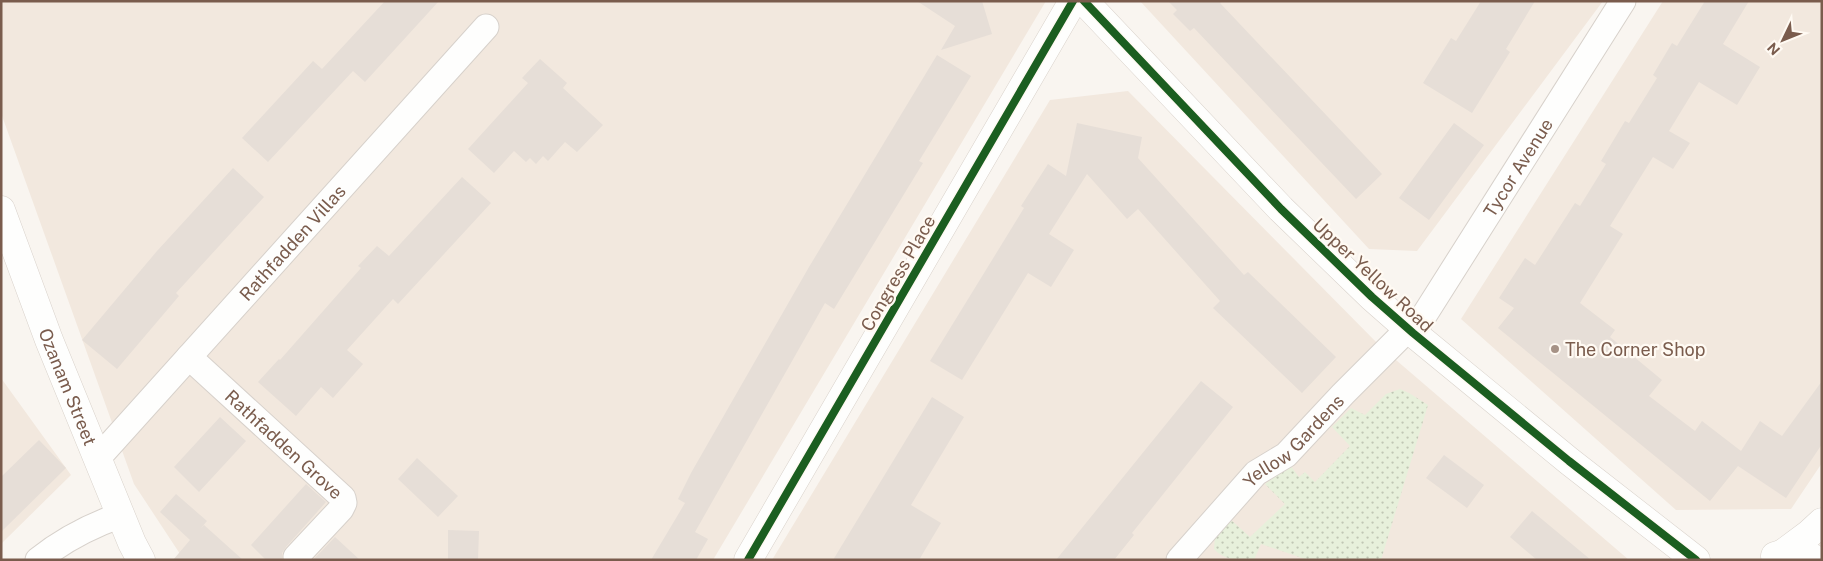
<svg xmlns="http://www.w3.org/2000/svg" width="1823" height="561" viewBox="0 0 1823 561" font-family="'Public Sans',sans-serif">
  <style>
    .residential { fill: #f2e8de }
    .grass { fill: url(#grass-dots) }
    .building { fill: #e6ded7 }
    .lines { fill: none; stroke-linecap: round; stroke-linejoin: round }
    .street-casing { stroke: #d7d1cb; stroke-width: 27 }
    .secondary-casing { stroke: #d9d2cb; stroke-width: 29 }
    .street { stroke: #fefefd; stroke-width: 25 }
    .secondary { stroke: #fefefd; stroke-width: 28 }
    .cycleway-casing { stroke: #fffaf3; stroke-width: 11 }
    .cycleway { stroke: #1b5e20; stroke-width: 8 }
    .poi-dot { fill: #a69286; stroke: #fffaf3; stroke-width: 2 }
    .labels { text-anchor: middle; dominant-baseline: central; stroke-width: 4.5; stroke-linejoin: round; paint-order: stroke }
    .street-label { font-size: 18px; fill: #7a5c4d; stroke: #fffaf3 }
    .poi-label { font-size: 18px; fill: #7a5c4d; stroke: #fffaf3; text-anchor: start }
  </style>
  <defs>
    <pattern id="grass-dots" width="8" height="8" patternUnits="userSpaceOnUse" patternTransform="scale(1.25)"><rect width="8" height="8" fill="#e7f0db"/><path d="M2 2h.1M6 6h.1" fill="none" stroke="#c0c6b4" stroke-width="1.8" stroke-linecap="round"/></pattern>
  </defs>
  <rect width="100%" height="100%" fill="#f9f5f0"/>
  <path class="residential" d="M 1,1 L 1046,1 L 713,560 L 184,560 L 134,484 L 1,113 Z
    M 1140,1 L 1603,1 L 1417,251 L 1369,249 Z
    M 1663,1 L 1822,1 L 1822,463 L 1791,509 L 1676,510 L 1461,319 Z
    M 1128,91 L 1382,348 L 1629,560 L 772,560 L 1050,100 Z
    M 1,378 L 71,475 L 1,544 Z"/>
  <path class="grass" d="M 1400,389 L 1409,393 L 1428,405 L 1381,560 L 1308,560 L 1261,544 L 1254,560 C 1238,560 1225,561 1214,549 L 1215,537 L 1231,520 L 1250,537 L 1285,504 L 1265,484 L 1290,465 L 1299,477 L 1305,472 L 1315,482 L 1350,446 L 1332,427 L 1351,408 L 1365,415 L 1386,394 Z"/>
  <path class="building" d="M 385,1 L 439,1 L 365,82 L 353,71 L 268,162 L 242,138 L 313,61 L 322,69 Z
    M 917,1 L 982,1 L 992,34 L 941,50 L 955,26 Z
    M 1168,1 L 1222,1 L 1220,3 L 1382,174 L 1356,199 L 1194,28 L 1190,31 L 1173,14 L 1177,10 Z
    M 1481,1 L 1535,1 L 1506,49 L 1510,52 L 1472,113 L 1423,83 L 1451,38 L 1456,41 Z
    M 1705,1 L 1749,1 L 1723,44 L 1760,67 L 1737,105 L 1699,82 L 1669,131 L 1690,143 L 1673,169 L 1653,157 L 1610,226 L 1623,234 L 1580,303 L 1615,330 L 1610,337 L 1662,380 L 1649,396 L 1695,431 L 1702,421 L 1741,451 L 1760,421 L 1782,436 L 1822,381 L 1822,444 L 1786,498 L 1738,466 L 1710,501 L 1498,328 L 1514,308 L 1499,298 L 1525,258 L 1535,265 L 1575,203 L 1580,206 L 1606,164 L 1601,161 L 1625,121 L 1629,123 L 1657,78 L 1653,75 L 1672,43 L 1677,46 Z
    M 937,55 L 971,76 L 919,161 L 923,163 L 834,309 L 825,303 L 695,532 L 708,539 L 696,560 L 651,560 L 685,503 L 678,499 L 691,473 L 809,267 Z
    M 540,59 L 567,83 L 563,88 L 603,125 L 577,152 L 565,142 L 548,161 L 543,156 L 536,164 L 530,158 L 526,162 L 514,151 L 494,173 L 468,149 L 528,83 L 522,78 Z
    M 1077,123 L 1142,137 L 1138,158 L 1244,275 L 1248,272 L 1336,357 L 1302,393 L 1213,308 L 1220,301 L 1138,209 L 1127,219 L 1087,174 L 1049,234 L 1074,250 L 1051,287 L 1028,273 L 962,380 L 930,361 L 1024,208 L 1021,206 L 1048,164 L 1066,176 Z
    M 1454,123 L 1484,145 L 1429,220 L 1399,198 Z
    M 233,168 L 264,197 L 176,293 L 179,296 L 117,369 L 82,340 L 157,251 Z
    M 462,177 L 491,203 L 398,304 L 393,299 L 347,350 L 363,364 L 333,398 L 321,387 L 296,416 L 258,382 L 279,359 L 280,360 L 361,268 L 358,266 L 377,246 L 389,256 Z
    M 1201,381 L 1233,407 L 1132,533 L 1134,535 L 1114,560 L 1056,560 Z
    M 932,397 L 964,417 L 911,505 L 941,523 L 919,560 L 833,560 Z
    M 220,417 L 246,441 L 199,492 L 174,467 Z
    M 39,440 L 66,468 L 1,532 L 1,477 Z
    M 1444,455 L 1484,485 L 1467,508 L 1426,478 Z
    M 417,458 L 458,496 L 438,517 L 398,479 Z
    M 306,484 L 326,502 L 286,547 L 282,553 L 282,560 L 266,560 L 251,545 Z
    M 176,494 L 207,521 L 201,528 L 204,525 L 243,560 L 173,560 L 190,540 L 160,512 Z
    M 1532,511 L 1591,560 L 1537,560 L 1510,537 Z
    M 448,530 L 479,531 L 478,560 L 448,560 Z
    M 335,537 L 360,560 L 313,560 Z"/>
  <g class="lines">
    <g class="street-casing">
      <g id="street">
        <path id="s1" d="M 1413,333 L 1623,1"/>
        <path id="s2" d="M 189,357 L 343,498 L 344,503 L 341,509 L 296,557"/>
        <path id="s3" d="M 98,458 L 486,27"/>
        <path d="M 38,560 C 63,540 90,526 121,515"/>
        <path id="s4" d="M 1179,560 L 1256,473 L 1286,455 L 1343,394 L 1408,329"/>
      </g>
    </g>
    <g class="secondary-casing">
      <g id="secondary">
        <path d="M 1084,1 L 1281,209 L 1372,297 L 1413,333 L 1569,461 L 1696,560"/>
        <path id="s5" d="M 1,210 L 49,340 L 132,543 L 141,560"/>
        <path d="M 1782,554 L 1809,534 L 1822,522"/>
        <path d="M 1775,556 C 1789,551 1803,551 1816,560"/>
        <path d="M 748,560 L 1073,1"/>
      </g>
    </g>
    <use href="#street" class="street"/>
    <use href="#secondary" class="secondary"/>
    <g class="cycleway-casing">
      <path id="cycleway" d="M 1084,1 L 1281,209 L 1372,297 L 1413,333 L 1569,461 L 1696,560
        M 748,560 L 1073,1"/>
    </g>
    <use href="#cycleway" class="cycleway"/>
  </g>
  <circle class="poi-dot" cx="1555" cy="349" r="5"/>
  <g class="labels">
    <g class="street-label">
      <text stroke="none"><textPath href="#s1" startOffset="196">Tycor Avenue</textPath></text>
      <text stroke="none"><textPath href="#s3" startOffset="290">Rathfadden Villas</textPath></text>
      <text transform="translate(898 273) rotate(-60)">Congress Place</text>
      <text transform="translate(1373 275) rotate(43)">Upper Yellow Road</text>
      <text stroke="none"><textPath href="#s5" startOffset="189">Ozanam Street</textPath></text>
      <text stroke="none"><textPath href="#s4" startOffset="166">Yellow Gardens</textPath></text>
      <text stroke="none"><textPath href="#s2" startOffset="129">Rathfadden Grove</textPath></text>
    </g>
    <g class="poi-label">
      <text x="1565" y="349">The Corner Shop</text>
    </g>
  </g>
  <rect width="1823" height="561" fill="none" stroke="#7a5c4d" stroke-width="5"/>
  <g transform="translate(1783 40) rotate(227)" stroke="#fffaf3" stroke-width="4" paint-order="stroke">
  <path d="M0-4L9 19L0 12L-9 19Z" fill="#7a5c4d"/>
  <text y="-8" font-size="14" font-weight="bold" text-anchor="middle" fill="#7a5c4d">N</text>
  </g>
</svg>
